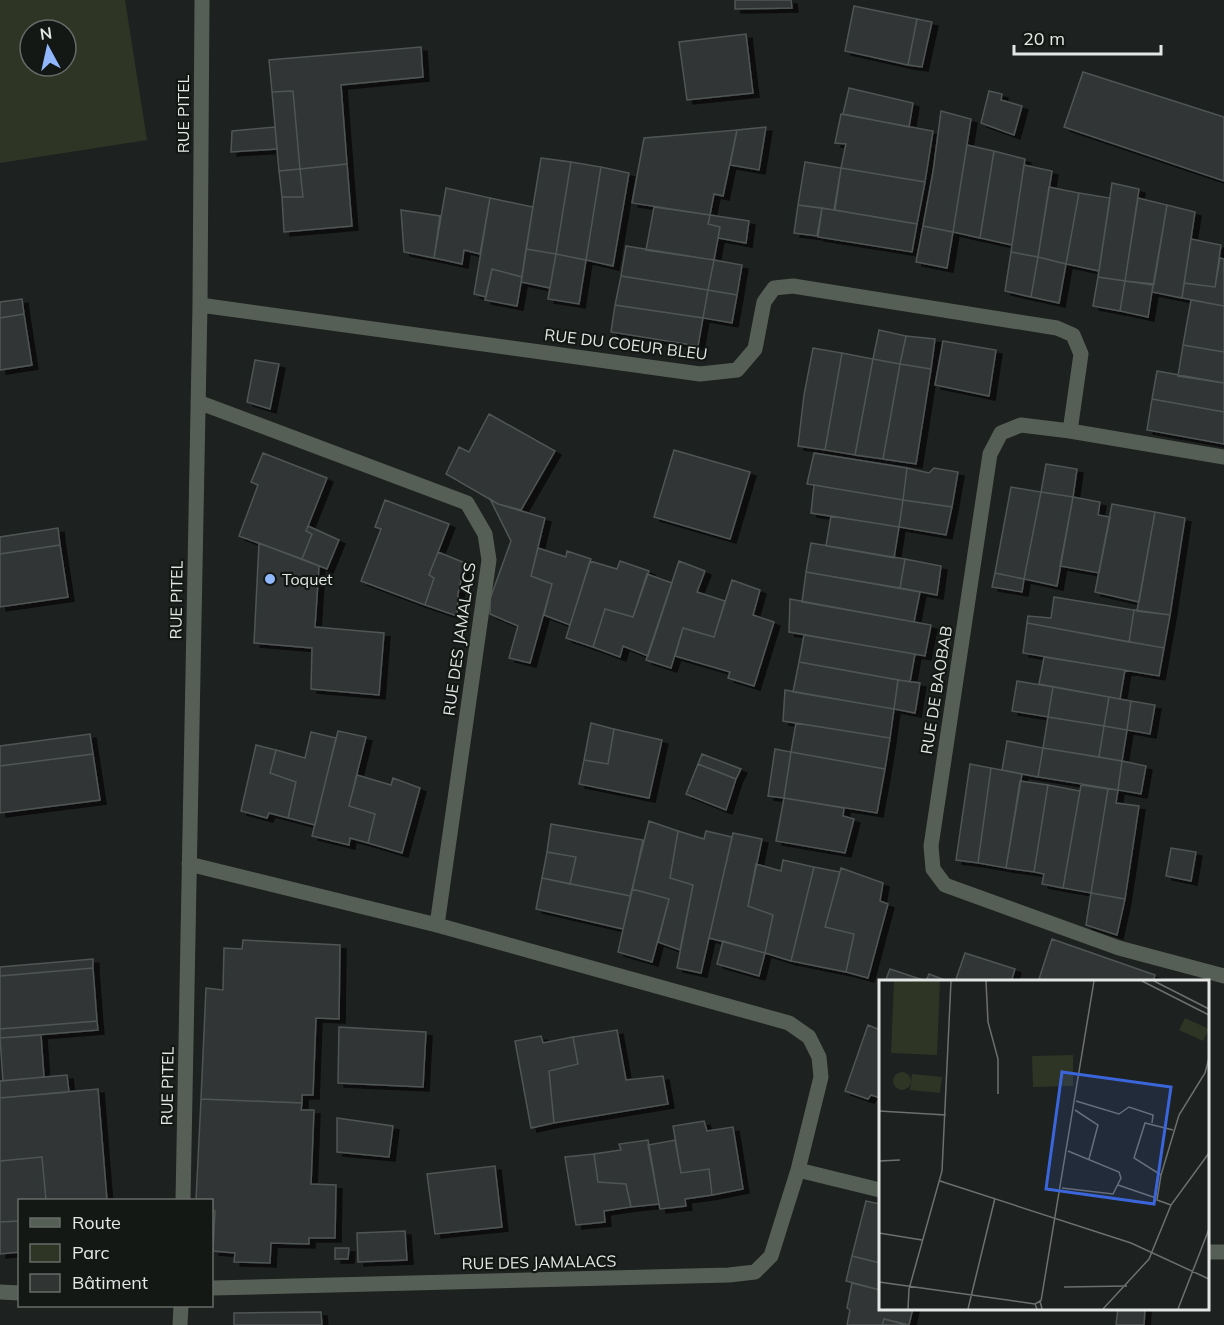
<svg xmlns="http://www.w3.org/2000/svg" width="1224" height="1325" viewBox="0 0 1224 1325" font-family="Mulish,sans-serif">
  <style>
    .green { fill: #2f3525; fill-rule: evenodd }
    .building { fill: #303534; stroke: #505554; stroke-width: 1.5; filter: url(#shadow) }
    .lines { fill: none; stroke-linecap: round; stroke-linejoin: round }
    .service { stroke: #565f55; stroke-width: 15 }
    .minor { stroke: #565f55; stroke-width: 15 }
    .poi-dot { fill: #91b8fd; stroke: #141815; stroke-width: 2 }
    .labels { text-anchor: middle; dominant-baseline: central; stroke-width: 4.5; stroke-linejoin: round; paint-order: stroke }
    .street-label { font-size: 16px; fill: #e4e7e5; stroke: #141815 }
    .poi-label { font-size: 16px; fill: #e4e7e5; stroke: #141815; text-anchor: start }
    .inset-road { fill: none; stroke: #6d706e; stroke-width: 1.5 }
    .view { fill: #3b65da; fill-opacity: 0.15; stroke: #3b65da; stroke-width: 3 }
    .inset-edge { fill: none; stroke: #e4e7e5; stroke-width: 3 }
  </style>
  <defs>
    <filter id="shadow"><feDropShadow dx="6" dy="4" stdDeviation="0" flood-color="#0009"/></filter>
  </defs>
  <rect width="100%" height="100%" fill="#1d211f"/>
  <path class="green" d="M 0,0 L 125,0 L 147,140 L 0,163 ZM 30,30 L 66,30 L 66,66 L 30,66 Z"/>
  <path class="building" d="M 735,0 L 791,0 L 792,8 L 735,9 Z
    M 854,6 L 917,19 L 908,65 L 845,51 Z
    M 917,19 L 932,22 L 922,67 L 908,65 Z
    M 746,34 L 753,93 L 687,100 L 679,42 Z
    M 421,47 L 423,77 L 341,85 L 347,164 L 300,169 L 293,91 L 272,92 L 269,60 Z
    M 1083,72 L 1224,117 L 1224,181 L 1064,127 Z
    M 849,88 L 913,103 L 909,127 L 843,114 Z
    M 293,91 L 300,169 L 279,171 L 272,92 Z
    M 989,91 L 1002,94 L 1001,100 L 1022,106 L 1014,135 L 981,123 Z
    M 941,111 L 971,119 L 953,232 L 923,226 L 933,172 Z
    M 841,114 L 933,131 L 925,182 L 841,168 L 846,144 L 835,143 Z
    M 275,127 L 277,149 L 231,152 L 232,131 Z
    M 766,127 L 759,170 L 730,165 L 737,130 Z
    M 737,130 L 723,196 L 714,194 L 710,215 L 632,203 L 644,138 Z
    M 967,145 L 994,151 L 980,238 L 953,232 Z
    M 994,151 L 1025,159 L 1012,245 L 980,238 Z
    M 541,158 L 571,162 L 556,254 L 526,249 Z
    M 571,162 L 601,167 L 586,260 L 556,254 Z
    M 805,162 L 841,168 L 834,210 L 798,205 Z
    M 347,164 L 352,226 L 284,232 L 282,197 L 303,197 L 300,169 Z
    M 1024,165 L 1052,171 L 1038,257 L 1011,252 Z
    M 601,167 L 629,173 L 613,266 L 586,260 Z
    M 841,168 L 925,182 L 917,224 L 835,210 Z
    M 300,169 L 303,197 L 282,197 L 279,171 Z
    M 1112,183 L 1139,189 L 1125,281 L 1098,277 Z
    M 1049,187 L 1079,193 L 1066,264 L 1038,257 Z
    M 446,188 L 490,198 L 480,254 L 464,250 L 462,264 L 434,258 Z
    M 1079,193 L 1110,198 L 1099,271 L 1066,264 Z
    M 490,198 L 533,207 L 522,277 L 492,269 L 486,297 L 474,294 Z
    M 1138,198 L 1167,205 L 1154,284 L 1125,281 Z
    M 798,205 L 822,208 L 817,236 L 794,233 Z
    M 1167,205 L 1195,212 L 1182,298 L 1152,292 Z
    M 654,207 L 710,215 L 708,224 L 720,227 L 714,260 L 646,250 Z
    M 822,208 L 917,224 L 912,252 L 818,237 Z
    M 401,210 L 440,216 L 434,258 L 404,252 Z
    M 710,215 L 749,221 L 746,243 L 718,238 L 720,227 L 708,224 Z
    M 923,226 L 953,232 L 947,268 L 916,262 Z
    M 1191,239 L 1221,245 L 1215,287 L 1184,283 Z
    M 626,246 L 714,260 L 708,290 L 621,276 Z
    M 526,249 L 556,254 L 550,288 L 521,282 Z
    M 1011,252 L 1038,257 L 1031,297 L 1005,291 Z
    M 556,254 L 586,260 L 579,304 L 548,299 Z
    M 1038,257 L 1066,264 L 1059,303 L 1031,297 Z
    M 1220,258 L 1224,259 L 1224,306 L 1182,298 L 1184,283 L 1215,287 Z
    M 714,260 L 742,265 L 737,295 L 708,290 Z
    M 492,269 L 522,277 L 517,306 L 485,300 Z
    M 621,276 L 708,290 L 703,318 L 615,305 Z
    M 1098,277 L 1125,281 L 1120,311 L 1093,306 Z
    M 1125,281 L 1153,285 L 1148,317 L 1120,311 Z
    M 708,290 L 737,295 L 732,323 L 703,318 Z
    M 22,299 L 24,314 L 0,318 L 0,302 Z
    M 1191,300 L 1224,306 L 1224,352 L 1183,345 Z
    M 615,305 L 703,318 L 698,346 L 611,332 Z
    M 24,314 L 32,365 L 0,370 L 0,318 Z
    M 879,330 L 906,336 L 900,364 L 873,359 Z
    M 906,336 L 935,339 L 931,369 L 900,364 Z
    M 943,341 L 996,350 L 989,396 L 935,385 Z
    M 1183,345 L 1224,352 L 1224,383 L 1178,376 Z
    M 813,348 L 842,353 L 825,450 L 798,446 L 804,395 Z
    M 842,353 L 873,359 L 855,455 L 825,450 Z
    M 873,359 L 900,364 L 883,459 L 855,455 Z
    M 255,360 L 279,364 L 270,409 L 247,402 Z
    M 900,364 L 931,369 L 916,464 L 883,459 Z
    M 1157,371 L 1224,383 L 1224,412 L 1152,399 Z
    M 1152,399 L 1224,412 L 1224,444 L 1147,430 Z
    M 489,414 L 555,451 L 521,510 L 498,504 L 446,474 L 459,447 L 469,452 Z
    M 674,450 L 750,472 L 730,539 L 654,517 Z
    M 263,453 L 327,478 L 308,526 L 306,531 L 312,534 L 302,559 L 239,536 L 258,485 L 251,482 Z
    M 814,453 L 907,468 L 903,500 L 807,484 Z
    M 1046,464 L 1077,469 L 1073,497 L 1041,492 Z
    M 907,468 L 929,473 L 934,468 L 958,472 L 952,507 L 903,500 Z
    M 814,485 L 903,500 L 899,527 L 811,513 Z
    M 1011,487 L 1041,492 L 1024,579 L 995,573 Z
    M 1041,492 L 1073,497 L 1057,586 L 1024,579 Z
    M 1073,497 L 1100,502 L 1098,515 L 1110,517 L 1099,573 L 1060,566 Z
    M 490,499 L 498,504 L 545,518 L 531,576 L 552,584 L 530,663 L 509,658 L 518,626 L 490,614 L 490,599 L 511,541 Z
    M 385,500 L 449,524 L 429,575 L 434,578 L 425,605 L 361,581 L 381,529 L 375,527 Z
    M 903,500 L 952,507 L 946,535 L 899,527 Z
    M 1112,504 L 1155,512 L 1139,602 L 1095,592 Z
    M 1155,512 L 1185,518 L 1170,615 L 1137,611 Z
    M 831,516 L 899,527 L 894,558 L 826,546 Z
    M 308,526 L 339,540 L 327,569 L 302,559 L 312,534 L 306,531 Z
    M 58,528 L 60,545 L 0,554 L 0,537 Z
    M 259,543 L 319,566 L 315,627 L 384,633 L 379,695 L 311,689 L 312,648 L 254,643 Z
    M 811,543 L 905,559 L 900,588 L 806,572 Z
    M 60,545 L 68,597 L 0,607 L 0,554 Z
    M 538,548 L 566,557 L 567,551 L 591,559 L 570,625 L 544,615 L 552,584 L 531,576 Z
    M 438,552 L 465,563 L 458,594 L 457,616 L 425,605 L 434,578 L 429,575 Z
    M 905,559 L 941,566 L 937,595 L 900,588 Z
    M 590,561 L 617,569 L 620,561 L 649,571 L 633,617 L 605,609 L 593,647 L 566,638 Z
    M 679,561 L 705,571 L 697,592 L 725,601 L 714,637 L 683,628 L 671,668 L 646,660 Z
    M 806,572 L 920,592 L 914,622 L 802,602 Z
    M 995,573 L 1024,579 L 1022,592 L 992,587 Z
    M 647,574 L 672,583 L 648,656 L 623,646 L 620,657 L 593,647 L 605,609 L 633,617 Z
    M 732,580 L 760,590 L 753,615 L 774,622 L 754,686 L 728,678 L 730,672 L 675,656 L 683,628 L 714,637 Z
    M 1054,597 L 1134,610 L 1129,642 L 1027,623 L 1028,616 L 1051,618 Z
    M 790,599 L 931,625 L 925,656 L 789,632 Z
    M 1134,610 L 1170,615 L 1164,648 L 1129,642 Z
    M 1027,623 L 1164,648 L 1159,676 L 1023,653 Z
    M 804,635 L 915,654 L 910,682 L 799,662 Z
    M 1044,657 L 1125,670 L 1120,699 L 1039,684 Z
    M 799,662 L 898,680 L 894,709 L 793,692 Z
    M 898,680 L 920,683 L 915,713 L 894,709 Z
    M 1017,681 L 1053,687 L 1048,717 L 1012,711 Z
    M 1053,687 L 1109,697 L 1104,726 L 1048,717 Z
    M 785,690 L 894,709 L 890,738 L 783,721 Z
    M 1109,697 L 1131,701 L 1127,730 L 1104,726 Z
    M 1131,701 L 1155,705 L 1150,734 L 1127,730 Z
    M 1048,717 L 1104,726 L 1099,757 L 1043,748 Z
    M 591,723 L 614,729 L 608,764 L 584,760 Z
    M 796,723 L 890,738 L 885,769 L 791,752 Z
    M 1104,726 L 1127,730 L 1122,761 L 1099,757 Z
    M 614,729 L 662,740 L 649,798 L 579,784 L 584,760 L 608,764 Z
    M 338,731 L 366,737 L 349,806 L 375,814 L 368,843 L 350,838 L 349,845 L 312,836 Z
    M 311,732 L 336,738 L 315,825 L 288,818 L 296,782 L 270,773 L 276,750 L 305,758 Z
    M 90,734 L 93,754 L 0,766 L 0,746 Z
    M 1007,741 L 1043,748 L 1038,777 L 1002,770 Z
    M 256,745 L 276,750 L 270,773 L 296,782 L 288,818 L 269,813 L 267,818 L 241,811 Z
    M 1043,748 L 1122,761 L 1118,790 L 1038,777 Z
    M 775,749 L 791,752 L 784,798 L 768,796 Z
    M 791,752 L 885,769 L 877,813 L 784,798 Z
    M 93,754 L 100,800 L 0,813 L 0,766 Z
    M 702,754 L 741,769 L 736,779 L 698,764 Z
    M 1122,761 L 1146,766 L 1141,794 L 1118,790 Z
    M 698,764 L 736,779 L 726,810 L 686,794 Z
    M 970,764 L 991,768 L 978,863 L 956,860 Z
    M 991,768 L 1022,774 L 1006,868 L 978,863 Z
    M 357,775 L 391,785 L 393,778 L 420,788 L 402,853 L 368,843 L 375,814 L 349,806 Z
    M 1020,781 L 1048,785 L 1034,872 L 1006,868 Z
    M 1048,785 L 1080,791 L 1063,888 L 1042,884 L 1044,874 L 1034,872 Z
    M 1081,785 L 1108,789 L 1091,893 L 1063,888 Z
    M 1108,789 L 1118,790 L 1116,803 L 1139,806 L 1125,899 L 1091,893 Z
    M 784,798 L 844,808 L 843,816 L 854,819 L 845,853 L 776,841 Z
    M 649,821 L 678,831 L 670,878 L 693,885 L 680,950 L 658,942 L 669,899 L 632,889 Z
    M 551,824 L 643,840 L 631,896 L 570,884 L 576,857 L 547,852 Z
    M 678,831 L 704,839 L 706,831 L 732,837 L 701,973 L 677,968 L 693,885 L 670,878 Z
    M 733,833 L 762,839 L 748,906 L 773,915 L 765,953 L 709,938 Z
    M 1171,848 L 1196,852 L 1191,881 L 1166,876 Z
    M 547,852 L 576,857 L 570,884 L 542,878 Z
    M 783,860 L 814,867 L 791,961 L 765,953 L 773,915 L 748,906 L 756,864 L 781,871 Z
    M 814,867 L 840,872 L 825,927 L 854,934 L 846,972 L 791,961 Z
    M 841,868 L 883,883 L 880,901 L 888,904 L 868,978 L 846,972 L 854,934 L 825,927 Z
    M 542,878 L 631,896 L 623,929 L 536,909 Z
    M 632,889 L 669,899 L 652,962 L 618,952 Z
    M 1091,893 L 1125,899 L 1117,935 L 1086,925 Z
    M 1052,939 L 1155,975 L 1153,982 L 1038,982 Z
    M 243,940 L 340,945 L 339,1019 L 316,1018 L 313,1095 L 302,1095 L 302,1103 L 201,1099 L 206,988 L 223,990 L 224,948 L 242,949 Z
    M 723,941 L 765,953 L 759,976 L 717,964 Z
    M 965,953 L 1015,969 L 1011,982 L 955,982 Z
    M 93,959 L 93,968 L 0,976 L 0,967 Z
    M 93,968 L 97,1021 L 0,1029 L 0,976 Z
    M 890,969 L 926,981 L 929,974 L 950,982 L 885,982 Z
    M 97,1021 L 98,1030 L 0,1038 L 0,1029 Z
    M 868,1025 L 880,1030 L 880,1098 L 871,1095 L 868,1099 L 845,1091 Z
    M 339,1027 L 426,1032 L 423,1087 L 338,1083 Z
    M 617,1030 L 626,1080 L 663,1076 L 668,1104 L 554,1123 L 549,1071 L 578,1064 L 573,1037 Z
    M 41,1035 L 44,1077 L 3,1081 L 0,1038 Z
    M 541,1036 L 543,1043 L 573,1037 L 578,1064 L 549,1071 L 554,1123 L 531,1128 L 515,1041 Z
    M 67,1075 L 69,1092 L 0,1098 L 0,1081 Z
    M 98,1089 L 107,1200 L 46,1200 L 42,1157 L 0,1161 L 0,1098 Z
    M 201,1099 L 302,1103 L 301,1110 L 314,1110 L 311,1184 L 336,1185 L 335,1238 L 309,1238 L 309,1244 L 271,1243 L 270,1263 L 234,1262 L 235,1253 L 213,1251 L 215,1211 L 212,1211 L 212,1200 L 196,1200 Z
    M 337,1118 L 393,1126 L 389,1157 L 337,1152 Z
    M 704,1121 L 707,1131 L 733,1127 L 743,1189 L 712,1195 L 709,1169 L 681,1173 L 673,1126 Z
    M 648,1140 L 659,1204 L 631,1207 L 626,1184 L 598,1182 L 594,1154 L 621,1150 L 619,1144 Z
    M 675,1140 L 681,1173 L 709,1169 L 712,1195 L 685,1199 L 686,1206 L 660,1209 L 648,1145 Z
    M 594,1154 L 598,1182 L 626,1184 L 631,1207 L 604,1211 L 605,1222 L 576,1225 L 565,1157 Z
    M 42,1157 L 46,1200 L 20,1200 L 20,1221 L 0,1222 L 0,1161 Z
    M 495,1166 L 502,1227 L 435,1234 L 427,1174 Z
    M 866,1201 L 880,1204 L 880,1263 L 852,1256 Z
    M 20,1221 L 20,1252 L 0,1254 L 0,1222 Z
    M 405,1231 L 407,1260 L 358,1262 L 357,1233 Z
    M 335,1248 L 349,1248 L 348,1259 L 335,1259 Z
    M 852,1256 L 880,1263 L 880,1290 L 846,1281 Z
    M 852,1283 L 880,1290 L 880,1308 L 913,1308 L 909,1325 L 884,1319 L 882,1325 L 847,1325 L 850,1310 L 847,1308 Z
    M 1118,1308 L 1145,1308 L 1144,1325 L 1116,1325 Z
    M 321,1312 L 322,1325 L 234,1325 L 234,1313 Z
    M 884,1319 L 907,1325 L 882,1325 Z"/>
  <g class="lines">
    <path class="service" d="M 0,1292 L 20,1293"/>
    <path class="minor" d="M 200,305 L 700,374 L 737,370 L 755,349 L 764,302 L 774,288 L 793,286 L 1057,328 L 1073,335 L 1081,354 L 1070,431
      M 198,402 L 467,503 L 485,534 L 489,560 L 437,925
      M 1224,457 L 1070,431 L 1021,425 L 1001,433 L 990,454 L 931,846 L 933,869 L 945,885 L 1119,948 L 1224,976
      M 189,864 L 437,925 L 789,1023 L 809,1037 L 819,1057 L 821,1077 L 798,1170 L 771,1256 L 755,1272 L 729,1275 L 212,1288
      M 798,1170 L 880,1190
      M 183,1200 L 200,305 L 202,0
      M 1208,1252 L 1224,1252
      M 180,1325 L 181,1306"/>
  </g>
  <circle class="poi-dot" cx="270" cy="579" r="6"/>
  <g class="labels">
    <g class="street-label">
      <text transform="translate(183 114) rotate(-90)">RUE PITEL</text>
      <text transform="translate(626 344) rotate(7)">RUE DU COEUR BLEU</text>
      <text transform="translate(176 600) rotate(-89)">RUE PITEL</text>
      <text transform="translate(459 639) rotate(-82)">RUE DES JAMALACS</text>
      <text transform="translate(936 690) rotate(-81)">RUE DE BAOBAB</text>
      <text transform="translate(167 1086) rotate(-89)">RUE PITEL</text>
      <text transform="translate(539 1262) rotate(-1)">RUE DES JAMALACS</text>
    </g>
    <g class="poi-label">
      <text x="282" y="579">Toquet</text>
    </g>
  </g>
  <g transform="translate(879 980)">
    <rect width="330" height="330" fill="#1d211f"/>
    <path d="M 15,1 L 61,1 L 58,75 L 12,73 ZM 306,38 L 330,49 L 324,61 L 300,50 ZM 194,75 L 194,106 L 154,107 L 153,76 ZM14 101a9 9 0 1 1 18 0a9 9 0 1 1-18 0ZM 33,94 L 63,97 L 61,113 L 31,110 Z" fill="#2f3525"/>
    <path class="inset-road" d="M 107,1 L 109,42 L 119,79 L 119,114M 263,1 L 330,35M 275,1 L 330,29M 197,121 L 240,134 L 250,127 L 274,135 L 273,143M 196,130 L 219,145 L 210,179M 0,131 L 67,135M 0,181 L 21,180M 282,195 L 255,178 L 266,143 L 294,150M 61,201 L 252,263 L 330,299M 239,205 L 277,218M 183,208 L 234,214 L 242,198 L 240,192 L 189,171M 292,225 L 278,220 L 282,195 L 300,135 L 326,93 L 330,78M 0,253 L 43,260M 0,302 L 156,324M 185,307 L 248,306M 162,321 L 215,1M 29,329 L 30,309 L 63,191 L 72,1M 89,329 L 116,218M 158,329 L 156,324 L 161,321 L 163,329M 224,329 L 270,279 L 292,225 L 330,173M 299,329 L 330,249"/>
    <path class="view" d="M 183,92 L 292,107 L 275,224 L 167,209 Z"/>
    <rect width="330" height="330" class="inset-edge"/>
  </g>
  <rect x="18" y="1199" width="195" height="108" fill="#141815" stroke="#676b68" stroke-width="1.5"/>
  <rect x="30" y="1218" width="30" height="9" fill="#565f55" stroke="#676b68" stroke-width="1.5"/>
  <text x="72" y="1229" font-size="18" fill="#e4e7e5">Route</text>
  <rect x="30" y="1244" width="30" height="18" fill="#2f3525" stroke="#676b68" stroke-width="1.5"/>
  <text x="72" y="1259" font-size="18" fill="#e4e7e5">Parc</text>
  <rect x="30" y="1274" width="30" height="18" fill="#303534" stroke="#676b68" stroke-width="1.5"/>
  <text x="72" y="1289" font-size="18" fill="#e4e7e5">Bâtiment</text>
  <g transform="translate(48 48) rotate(352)"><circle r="28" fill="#141815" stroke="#676b68" stroke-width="1.5"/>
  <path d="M0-4.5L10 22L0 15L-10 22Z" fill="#91b8fd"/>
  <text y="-9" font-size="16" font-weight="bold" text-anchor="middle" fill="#e4e7e5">N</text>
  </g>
  <path d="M1014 45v9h147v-9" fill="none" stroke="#e4e7e5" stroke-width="3"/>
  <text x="1023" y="45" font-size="18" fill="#e4e7e5" stroke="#141815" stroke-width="4.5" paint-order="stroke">20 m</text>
</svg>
